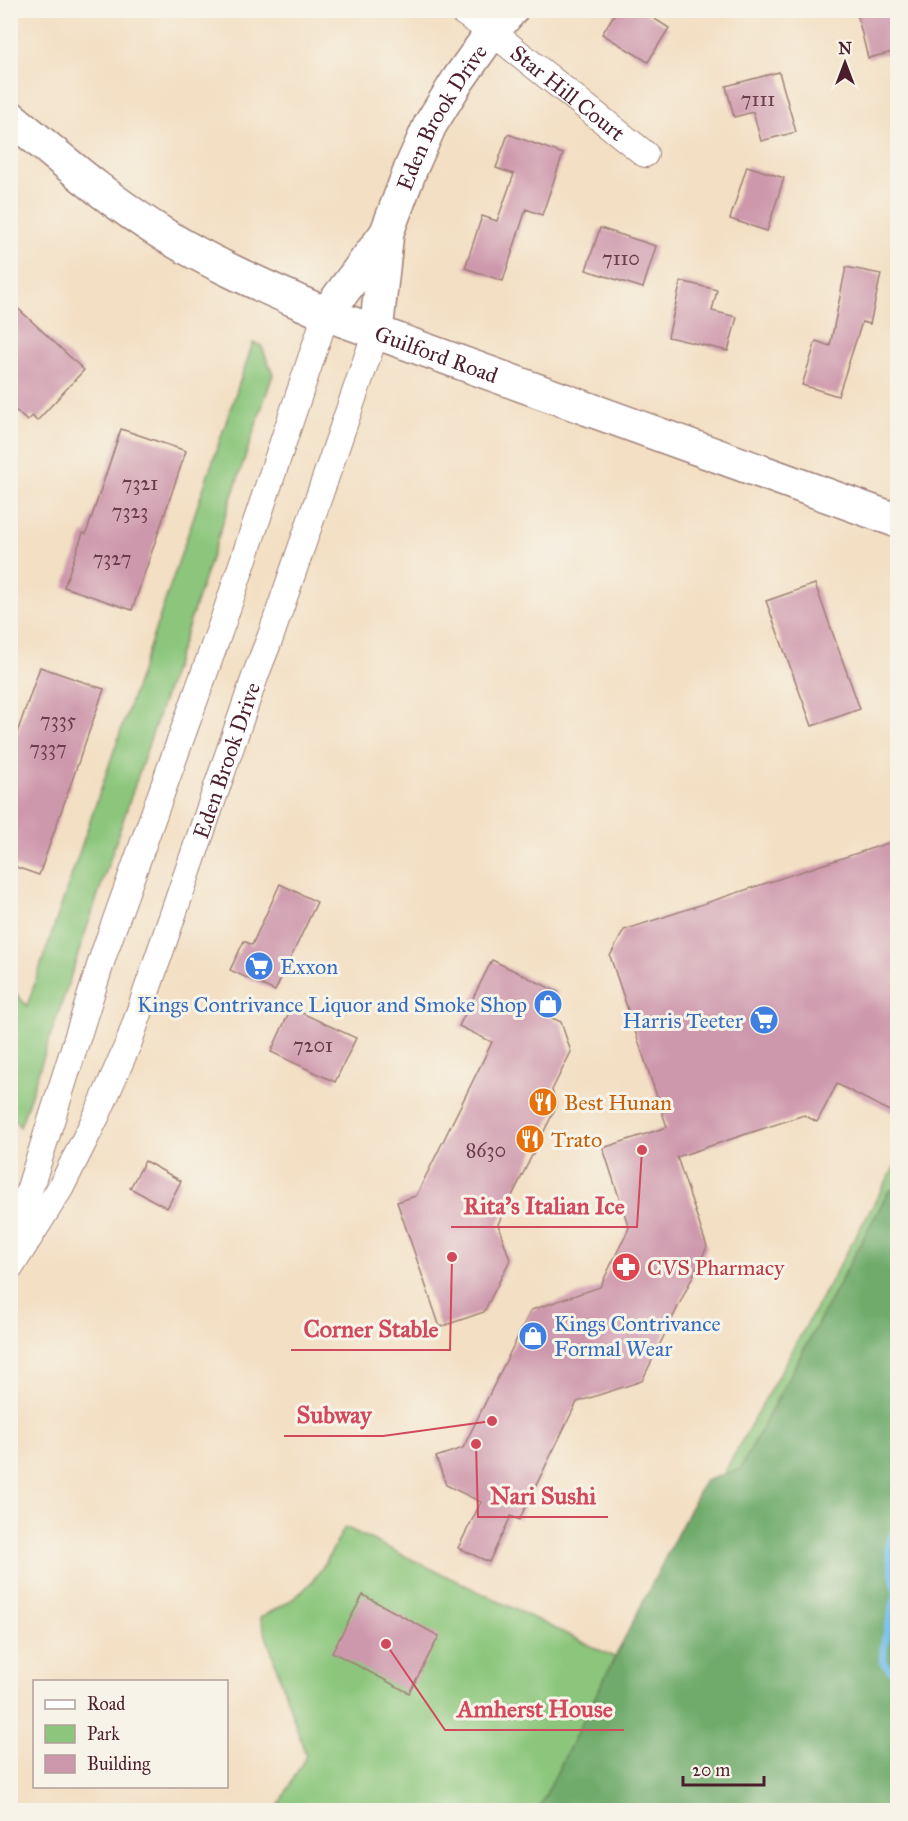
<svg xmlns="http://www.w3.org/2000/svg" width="908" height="1821" viewBox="0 0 908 1821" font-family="'IM FELL Great Primer',serif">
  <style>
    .green { fill: #8bc67c; stroke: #6a7254; stroke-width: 1.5 }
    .forest { fill: #70ab6c; stroke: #5d654c; stroke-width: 1.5 }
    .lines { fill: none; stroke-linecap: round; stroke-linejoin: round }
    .stream { stroke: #73beec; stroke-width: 8 }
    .building { fill: #cd97ac }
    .street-casing { stroke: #9e7f77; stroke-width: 28 }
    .secondary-casing { stroke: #9e7f77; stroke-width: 36 }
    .street { stroke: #fff; stroke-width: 26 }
    .secondary { stroke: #fff; stroke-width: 33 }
    .labels { text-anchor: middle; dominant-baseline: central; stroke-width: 6; stroke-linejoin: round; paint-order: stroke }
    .number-label { font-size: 20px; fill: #6b3d4b }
    .street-label { font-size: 22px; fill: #4a1f2b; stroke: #f7f3e8 }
    .shop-label { font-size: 22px; fill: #366cbe; stroke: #f7f3e8; text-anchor: start }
    .food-label { font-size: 22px; fill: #c56008; stroke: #f7f3e8; text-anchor: start }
    .health-label { font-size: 22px; fill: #be3a42; stroke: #f7f3e8; text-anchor: start }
    .leader { fill: none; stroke: #d1495b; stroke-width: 2 }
    .callout-dot { fill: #d1495b; stroke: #f7f3e8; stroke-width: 2 }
    .callout-label { font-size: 24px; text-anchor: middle; font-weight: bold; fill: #d1495b; stroke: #f7f3e8; stroke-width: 6; stroke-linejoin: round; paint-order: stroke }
  </style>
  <rect width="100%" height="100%" fill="#f7f3e8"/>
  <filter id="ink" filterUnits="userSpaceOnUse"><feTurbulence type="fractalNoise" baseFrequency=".0167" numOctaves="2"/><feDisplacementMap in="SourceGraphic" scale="12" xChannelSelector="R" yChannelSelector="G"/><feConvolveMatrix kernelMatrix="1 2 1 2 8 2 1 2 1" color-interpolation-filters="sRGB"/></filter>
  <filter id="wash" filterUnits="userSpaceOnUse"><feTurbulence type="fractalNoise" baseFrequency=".008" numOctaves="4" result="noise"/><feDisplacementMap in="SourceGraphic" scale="24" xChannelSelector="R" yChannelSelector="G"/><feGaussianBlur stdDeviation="1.35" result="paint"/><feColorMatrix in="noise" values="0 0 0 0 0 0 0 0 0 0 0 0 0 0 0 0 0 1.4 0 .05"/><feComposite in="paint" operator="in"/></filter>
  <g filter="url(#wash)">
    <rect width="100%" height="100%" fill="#f3dfc3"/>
    <path class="green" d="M 253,343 L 261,345 L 273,374 L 20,1127 L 11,1116 L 11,988 L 27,1006 Z
      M 897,1162 L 897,1810 L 276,1810 L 306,1756 L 260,1617 C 311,1595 320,1573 345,1527 L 620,1660 Z"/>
    <path class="forest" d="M 897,1187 L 897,1810 L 538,1810 L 704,1481 L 740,1469 L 888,1192 Z"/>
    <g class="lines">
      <path class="stream" d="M 898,1527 L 896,1528 L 888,1547 L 897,1593 L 884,1644 L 883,1662 L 895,1674 L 898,1672"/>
    </g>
    <g id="blocks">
      <path class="building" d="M 617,10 L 641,10 L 669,28 L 648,62 L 602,34 Z
        M 856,10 L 897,10 L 897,51 L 868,58 Z
        M 779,72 L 796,132 L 761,141 L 753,112 L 734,117 L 726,86 Z
        M 508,134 L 563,154 L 542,215 L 526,209 L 503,281 L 465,268 L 482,216 L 497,221 L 514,174 L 496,168 Z
        M 747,166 L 784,178 L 767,231 L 730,219 Z
        M 600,228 L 656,246 L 643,288 L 586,270 Z
        M 846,267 L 881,274 L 870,324 L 862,322 L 838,396 L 802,385 L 816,341 L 830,346 Z
        M 681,281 L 717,290 L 712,311 L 737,317 L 728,351 L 668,337 Z
        M 10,301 L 84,370 L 37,421 L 32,416 L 27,421 L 10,405 Z
        M 121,429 L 186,451 L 132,610 L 64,587 L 83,533 L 86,534 Z
        M 815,584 L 860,709 L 812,726 L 766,601 Z
        M 40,667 L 104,689 L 39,875 L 10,865 L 10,753 Z
        M 897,840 L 897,1115 L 837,1084 L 817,1122 L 804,1115 L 677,1157 L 707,1247 L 642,1381 L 577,1402 L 519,1520 L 511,1516 L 489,1562 L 458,1548 L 481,1502 L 446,1485 L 436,1457 L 463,1448 L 531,1310 L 600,1287 L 629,1228 L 603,1148 L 667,1127 L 610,956 L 624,930 Z
        M 280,884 L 317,902 L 275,991 L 230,970 L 244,941 L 252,945 Z
        M 492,960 L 558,992 L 548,1016 L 561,1022 L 571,1052 L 552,1090 L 557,1105 L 498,1224 L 510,1260 L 484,1312 L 440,1327 L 397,1202 L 416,1196 L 492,1042 L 459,1026 Z
        M 291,1008 L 356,1038 L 335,1082 L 271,1052 Z
        M 145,1161 L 181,1181 L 167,1208 L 130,1188 Z
        M 363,1595 L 439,1636 L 409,1693 L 332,1652 Z"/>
    </g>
  </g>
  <g filter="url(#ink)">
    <use href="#blocks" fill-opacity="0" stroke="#9e7f77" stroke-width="1.5"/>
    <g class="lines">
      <g class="street-casing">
        <g id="street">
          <path id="s1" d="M 460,10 L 492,32 L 645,154"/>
          <path d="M 10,1251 L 104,953 L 223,621 L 326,314"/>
          <path id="s2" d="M 10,1268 L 61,1187 L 97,1115 L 129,1042 L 257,671 L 270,638 L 376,332"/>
        </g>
      </g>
      <g class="secondary-casing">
        <g id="secondary">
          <path id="s3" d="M 10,117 C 60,158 108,200 163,234 C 215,266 270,289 326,314 L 898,521"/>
          <path d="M 326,314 L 386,234"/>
          <path id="s4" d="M 376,332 L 387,232 L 411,168 L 430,125 L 458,80 L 492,32 L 511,10"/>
        </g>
      </g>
      <use href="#street" class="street"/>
      <use href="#secondary" class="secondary"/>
    </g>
  </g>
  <defs>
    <g id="supermarket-disc" transform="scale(1.5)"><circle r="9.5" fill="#3f7fe0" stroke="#f7f3e8"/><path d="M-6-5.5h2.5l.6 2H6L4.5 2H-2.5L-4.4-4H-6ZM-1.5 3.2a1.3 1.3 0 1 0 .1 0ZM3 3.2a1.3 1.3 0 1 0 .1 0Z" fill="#fff"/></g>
    <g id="shop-disc" transform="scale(1.5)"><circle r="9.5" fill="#3f7fe0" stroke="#f7f3e8"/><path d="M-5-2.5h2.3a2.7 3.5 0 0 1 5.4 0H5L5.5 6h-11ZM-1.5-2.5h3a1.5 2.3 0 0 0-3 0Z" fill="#fff"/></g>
    <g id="restaurant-disc" transform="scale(1.5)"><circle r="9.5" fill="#e8710a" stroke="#f7f3e8"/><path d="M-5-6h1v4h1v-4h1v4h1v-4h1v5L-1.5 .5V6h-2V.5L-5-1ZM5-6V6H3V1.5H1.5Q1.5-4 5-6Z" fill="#fff"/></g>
    <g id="pharmacy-disc" transform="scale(1.5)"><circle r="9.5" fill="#e0444e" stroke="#f7f3e8"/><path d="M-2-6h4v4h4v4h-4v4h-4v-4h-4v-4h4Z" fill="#fff"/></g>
  </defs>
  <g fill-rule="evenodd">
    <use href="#supermarket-disc" x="259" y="966"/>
    <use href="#shop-disc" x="548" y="1004"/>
    <use href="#supermarket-disc" x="764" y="1020"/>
    <use href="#restaurant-disc" x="543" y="1102"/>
    <use href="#restaurant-disc" x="530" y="1139"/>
    <use href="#pharmacy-disc" x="626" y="1267"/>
    <use href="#shop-disc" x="533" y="1336"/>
  </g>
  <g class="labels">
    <g class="number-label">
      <text x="758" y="99">7111</text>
      <text x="621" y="258">7110</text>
      <text x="140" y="483">7321</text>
      <text x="130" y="511">7323</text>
      <text x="112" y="558">7327</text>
      <text x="58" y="720">7335</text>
      <text x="48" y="748">7337</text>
      <text x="313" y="1045">7201</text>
      <text x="486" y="1150">8630</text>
    </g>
    <g class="street-label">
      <text stroke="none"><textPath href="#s1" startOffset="136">Star Hill Court</textPath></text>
      <text stroke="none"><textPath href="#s4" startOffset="228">Eden Brook Drive</textPath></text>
      <text stroke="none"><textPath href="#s3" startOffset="492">Guilford Road</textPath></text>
      <text stroke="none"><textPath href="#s2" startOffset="554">Eden Brook Drive</textPath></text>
    </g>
    <g class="shop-label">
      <text x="280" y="966">Exxon</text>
      <text x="527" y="1004" text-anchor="end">Kings Contrivance Liquor and Smoke Shop</text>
      <text x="743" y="1020" text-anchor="end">Harris Teeter</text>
      <text x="554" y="1323">Kings Contrivance<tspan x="554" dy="25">Formal Wear</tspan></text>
    </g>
    <g class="food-label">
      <text x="564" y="1102">Best Hunan</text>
      <text x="551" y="1139">Trato</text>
    </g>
    <g class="health-label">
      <text x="647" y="1267">CVS Pharmacy</text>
    </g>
  </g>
  <path class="leader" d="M642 1150L637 1227H451M452 1257L450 1350H291M492 1421L383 1436H284M476 1444L478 1517H608M386 1644L445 1730H624"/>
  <g class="callout-dot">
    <circle cx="642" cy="1150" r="6"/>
    <circle cx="452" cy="1257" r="6"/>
    <circle cx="492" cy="1421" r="6"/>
    <circle cx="476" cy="1444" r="6"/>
    <circle cx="386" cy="1644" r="6"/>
  </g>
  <g class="callout-label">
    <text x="544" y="1214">Rita's Italian Ice</text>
    <text x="371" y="1337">Corner Stable</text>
    <text x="334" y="1423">Subway</text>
    <text x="543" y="1504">Nari Sushi</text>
    <text x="535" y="1717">Amherst House</text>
  </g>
  <rect width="908" height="1821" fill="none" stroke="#f7f3e8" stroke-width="36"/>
  <rect x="33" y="1680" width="195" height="108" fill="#f7f3e8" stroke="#b29e9c" stroke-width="1.5"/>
  <rect x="45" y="1700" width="30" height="9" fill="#ffffff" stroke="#b29e9c" stroke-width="1.5"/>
  <text x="87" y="1710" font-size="18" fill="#4a1f2b">Road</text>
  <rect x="45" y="1725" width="30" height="18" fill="#8bc67c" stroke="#b29e9c" stroke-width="1.5"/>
  <text x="87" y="1740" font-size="18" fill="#4a1f2b">Park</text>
  <rect x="45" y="1755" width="30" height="18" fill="#cd97ac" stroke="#b29e9c" stroke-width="1.5"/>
  <text x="87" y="1770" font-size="18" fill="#4a1f2b">Building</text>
  <g transform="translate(845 63)" stroke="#f7f3e8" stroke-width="4.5" paint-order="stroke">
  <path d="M0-4.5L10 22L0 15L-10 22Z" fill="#4a1f2b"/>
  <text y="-9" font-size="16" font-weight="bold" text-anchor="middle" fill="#4a1f2b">N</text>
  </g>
  <path d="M683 1776v9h81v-9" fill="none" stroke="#4a1f2b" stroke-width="3"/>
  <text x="692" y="1776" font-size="18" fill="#4a1f2b" stroke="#f7f3e8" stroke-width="4.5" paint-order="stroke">20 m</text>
</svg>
